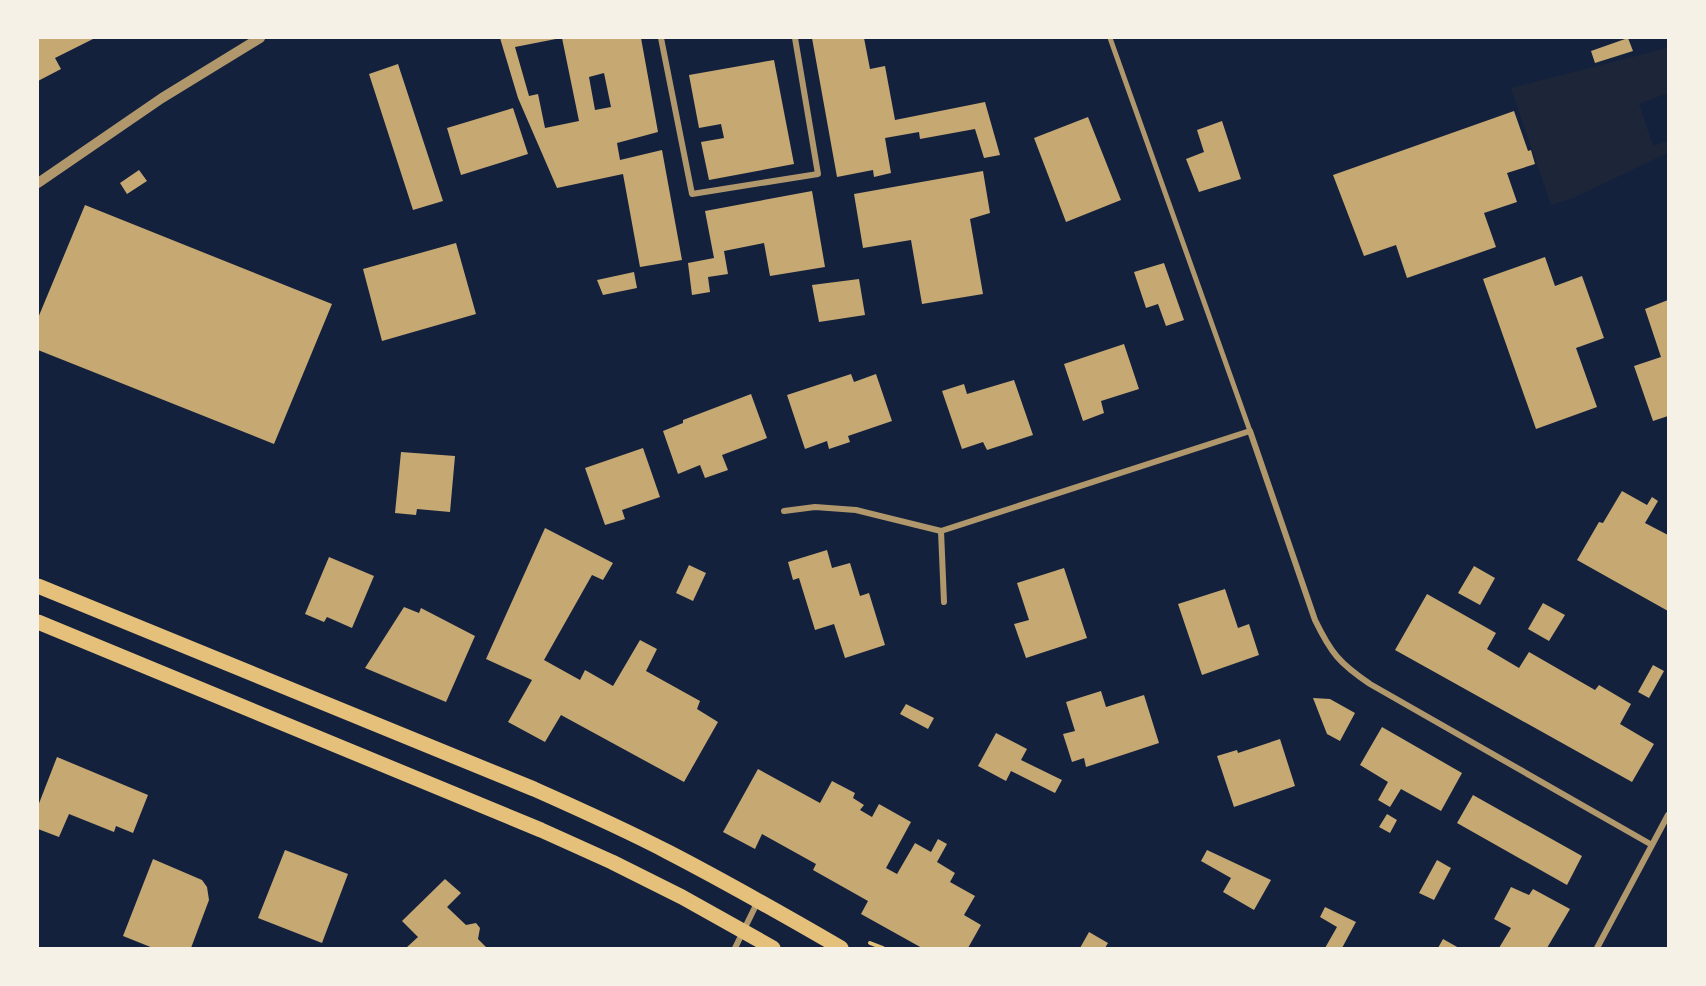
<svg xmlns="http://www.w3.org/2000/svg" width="1706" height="986" viewBox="0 0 1706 986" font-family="'Work Sans',sans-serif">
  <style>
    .green { fill: #1d2539 }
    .building { fill: #c6a872; fill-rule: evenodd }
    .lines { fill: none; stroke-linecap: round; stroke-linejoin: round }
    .path { stroke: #e5c07b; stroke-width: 4 }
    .pedestrian { stroke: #b1986c; stroke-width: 5 }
    .minor { stroke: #b1986c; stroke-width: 6 }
    .tertiary { stroke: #b1986c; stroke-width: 10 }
    .primary { stroke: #e5c07b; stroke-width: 15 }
  </style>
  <rect width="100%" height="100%" fill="#14213d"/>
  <path class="green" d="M 1667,48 L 1668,55 L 1668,93 L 1639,104 L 1653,146 L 1668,141 L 1668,153 L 1573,198 L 1551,205 L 1511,88 Z"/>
  <path class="building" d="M 38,38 L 95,38 L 55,58 L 61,69 L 38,81 Z
    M 500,38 L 561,38 L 515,47 L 529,96 L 538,94 L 545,128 L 579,121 L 562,38 L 641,38 L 658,132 L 617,143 L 620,160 L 662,150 L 682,260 L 640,267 L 623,174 L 557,188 L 518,98 ZM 604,73 L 611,107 L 595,110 L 589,77 Z
    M 812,38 L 864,38 L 870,69 L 885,66 L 895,120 L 985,102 L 1000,155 L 984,158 L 975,129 L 920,139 L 919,132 L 885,138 L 891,173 L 874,177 L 873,170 L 837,177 Z
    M 1628,38 L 1633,51 L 1595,63 L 1591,51 Z
    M 774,60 L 794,164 L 709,180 L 701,142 L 724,138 L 721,124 L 699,128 L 689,75 Z
    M 398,64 L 443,201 L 413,210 L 369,74 Z
    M 513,108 L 528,154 L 461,175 L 447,128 Z
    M 1514,111 L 1528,151 L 1531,150 L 1535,164 L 1507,173 L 1517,202 L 1484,213 L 1496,247 L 1407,278 L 1396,245 L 1364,256 L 1333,175 Z
    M 1088,117 L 1121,200 L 1066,222 L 1034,138 Z
    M 1222,121 L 1241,179 L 1199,192 L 1186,159 L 1204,152 L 1197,130 Z
    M 139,170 L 147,181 L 127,194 L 120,183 Z
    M 983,171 L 990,213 L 970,219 L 983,294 L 922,304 L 911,240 L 863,248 L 854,194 Z
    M 812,191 L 825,267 L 770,276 L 764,243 L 724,251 L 728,274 L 708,277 L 710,292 L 692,295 L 688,263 L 714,258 L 705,211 Z
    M 85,205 L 332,304 L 274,444 L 38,350 L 38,318 Z
    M 456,243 L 476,314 L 382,341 L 363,269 Z
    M 1545,257 L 1555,286 L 1582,276 L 1604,338 L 1576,348 L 1597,407 L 1536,429 L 1483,279 Z
    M 1164,263 L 1184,320 L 1166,326 L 1158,304 L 1146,308 L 1134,272 Z
    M 634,272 L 637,288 L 603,295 L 597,280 Z
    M 859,279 L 865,315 L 819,322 L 812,285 Z
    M 1668,300 L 1668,416 L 1653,421 L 1634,366 L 1661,357 L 1645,309 Z
    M 1124,344 L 1139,389 L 1101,401 L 1104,413 L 1083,421 L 1064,364 Z
    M 851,374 L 854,382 L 876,374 L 892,421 L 848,436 L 850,442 L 829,449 L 827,441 L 805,449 L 787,395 Z
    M 1014,380 L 1033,435 L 987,450 L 983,442 L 962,449 L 942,391 L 964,384 L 967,394 Z
    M 751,394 L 767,438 L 722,455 L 728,470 L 705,478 L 700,465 L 678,474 L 663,431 L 683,423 L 683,420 Z
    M 643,448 L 660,497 L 622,510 L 625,519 L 605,525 L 585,468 Z
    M 401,452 L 455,456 L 450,512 L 417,509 L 416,515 L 395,513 Z
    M 1622,491 L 1647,505 L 1652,497 L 1658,501 L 1645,523 L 1668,535 L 1668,611 L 1577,560 L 1599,522 L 1603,523 Z
    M 545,528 L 613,563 L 603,580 L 592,575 L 544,660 L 580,680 L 585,670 L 613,686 L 640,640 L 657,649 L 646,671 L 700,701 L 697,709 L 718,722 L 684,782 L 561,715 L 545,742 L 508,722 L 532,680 L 486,659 Z
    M 827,550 L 832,568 L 850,563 L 860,596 L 869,593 L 885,645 L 845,658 L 834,624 L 815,630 L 799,578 L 793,580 L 788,562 Z
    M 329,557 L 374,576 L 352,628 L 327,617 L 324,622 L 305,614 Z
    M 689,565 L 706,573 L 693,601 L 676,593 Z
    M 1474,566 L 1495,578 L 1480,605 L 1458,593 Z
    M 1064,568 L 1087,638 L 1026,658 L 1014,624 L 1029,620 L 1017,583 Z
    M 1225,589 L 1238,628 L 1249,624 L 1259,655 L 1202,675 L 1178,604 Z
    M 1427,594 L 1496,633 L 1487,649 L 1519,668 L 1529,652 L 1595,690 L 1599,685 L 1631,704 L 1620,724 L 1654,744 L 1632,782 L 1395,650 Z
    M 1543,603 L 1565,615 L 1549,641 L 1528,629 Z
    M 404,607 L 419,613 L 421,608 L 475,636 L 446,702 L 365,668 Z
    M 1653,665 L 1664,671 L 1649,698 L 1638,692 Z
    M 1101,691 L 1106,707 L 1144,695 L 1159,743 L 1086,767 L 1084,758 L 1072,762 L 1063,734 L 1075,731 L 1066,702 Z
    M 1313,698 L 1330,699 L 1355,713 L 1340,741 L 1327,734 Z
    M 906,704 L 934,718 L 928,729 L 900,714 Z
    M 1382,727 L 1462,773 L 1441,811 L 1401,789 L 1390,807 L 1378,800 L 1388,782 L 1360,765 Z
    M 996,733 L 1027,749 L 1021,760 L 1062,780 L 1055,793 L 1011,771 L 1006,781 L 978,766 Z
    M 1280,739 L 1295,786 L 1234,807 L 1217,756 L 1237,750 L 1238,753 Z
    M 57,757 L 148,795 L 133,833 L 116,826 L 114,832 L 69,814 L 59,837 L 38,829 L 38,806 Z
    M 758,769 L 820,803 L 832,781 L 855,793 L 853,798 L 864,805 L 860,810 L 872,817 L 879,804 L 911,822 L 886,868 L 897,874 L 915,843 L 931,852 L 938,839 L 947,844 L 937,862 L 955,873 L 950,882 L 975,896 L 964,915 L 981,925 L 968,948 L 922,948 L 861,914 L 868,901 L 813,870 L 816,864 L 762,834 L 755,849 L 723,832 Z
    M 1473,795 L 1582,856 L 1567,885 L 1457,823 Z
    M 1387,814 L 1397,820 L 1390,833 L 1379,827 Z
    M 285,850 L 348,874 L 322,943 L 258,918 Z
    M 1207,850 L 1271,880 L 1254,910 L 1223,892 L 1231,878 L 1201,861 Z
    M 153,859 L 202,880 L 207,887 L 209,900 L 191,948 L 153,948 L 123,936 Z
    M 1437,860 L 1451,868 L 1434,900 L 1419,893 Z
    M 445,879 L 461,893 L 447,907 L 466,925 L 476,923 L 480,928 L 478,939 L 487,948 L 406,948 L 418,937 L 402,921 Z
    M 1511,887 L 1529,895 L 1533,889 L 1570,909 L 1547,948 L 1499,948 L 1511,928 L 1494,919 Z
    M 1325,907 L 1356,922 L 1342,948 L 1325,948 L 1337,927 L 1320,917 Z
    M 1089,932 L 1108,943 L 1105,948 L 1080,948 Z
    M 1443,939 L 1459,948 L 1438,948 Z"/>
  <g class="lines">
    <path class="path" d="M 870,943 L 883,948"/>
    <path class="pedestrian" d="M 1110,38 L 1250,431"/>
    <path class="minor" d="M 661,38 L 692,194 L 818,174 L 795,38
      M 784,511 L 815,507 L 856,510 L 941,531
      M 944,602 L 941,531 L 1250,431 L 1315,620 C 1331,653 1339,663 1370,684 L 1652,845
      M 735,948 L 758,901
      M 1597,948 L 1668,815"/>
    <path class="tertiary" d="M 38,183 L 162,98 L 260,38"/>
    <path class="primary" d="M 38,586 L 534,789 C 579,809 624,829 668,852 C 726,882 784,915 841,948
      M 38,622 L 541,830 L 612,862 L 682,897 L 773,948"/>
  </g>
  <rect width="1706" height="986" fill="none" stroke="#f6f1e7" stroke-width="78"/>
</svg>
